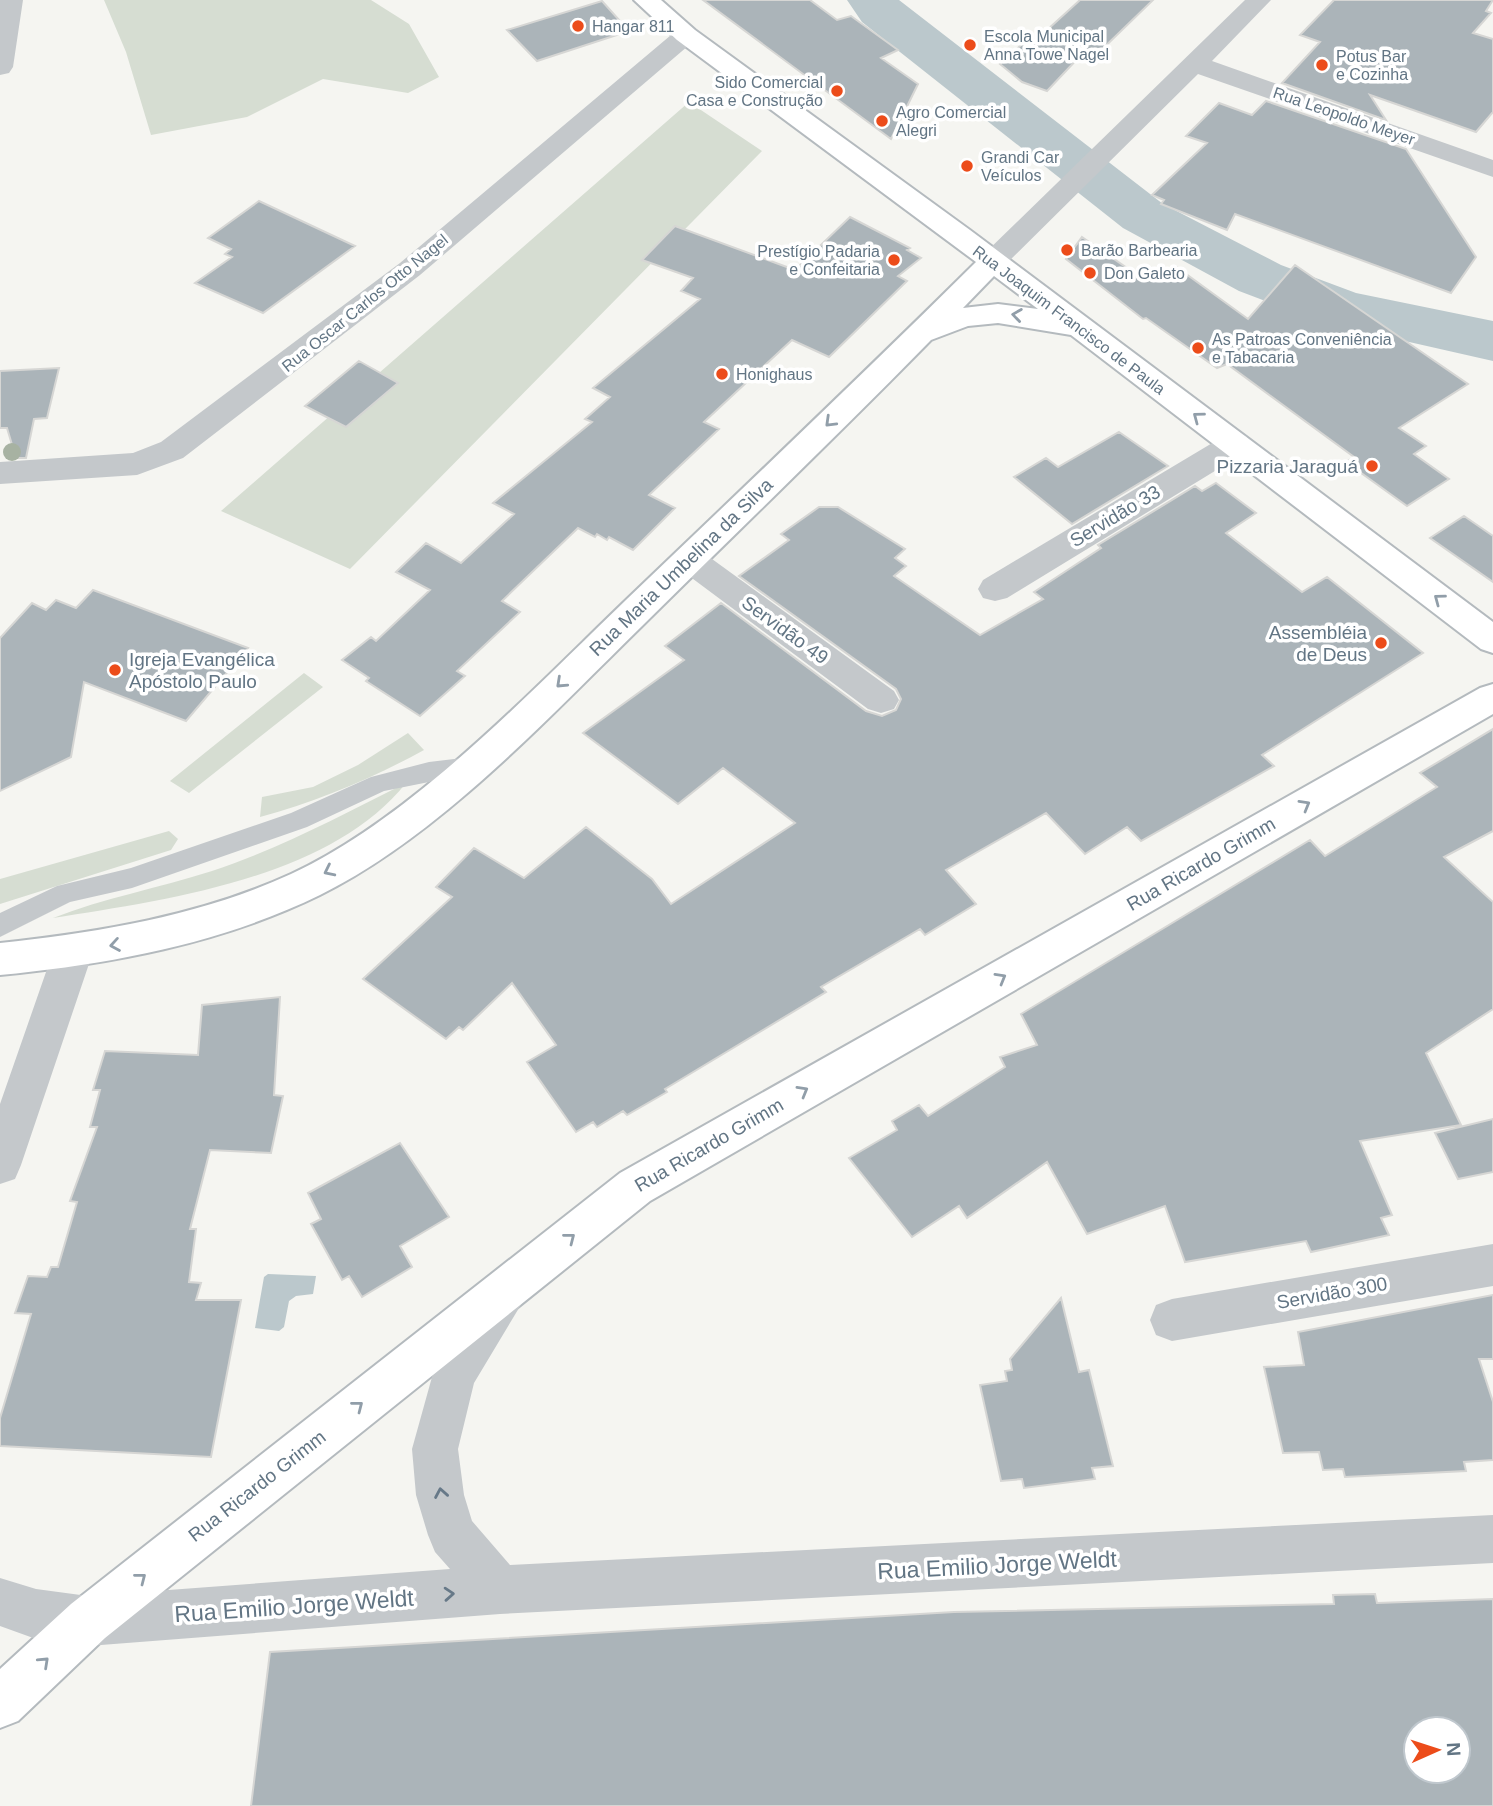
<svg xmlns="http://www.w3.org/2000/svg" width="1493" height="1806" viewBox="0 0 1493 1806" font-family="Arial,sans-serif">
  <style>
    .green { fill: #d6ddd2 }
    .water { fill: #bbc8cc }
    .lines { fill: none; stroke-linecap: round; stroke-linejoin: round }
    .river { fill: #bbc8cc; fill-rule: evenodd }
    .building { fill: #abb4b9; stroke: #d6d6d4; stroke-width: 2; fill-rule: evenodd }
    .secondary-casing { stroke: #b4babe; stroke-width: 4 }
    .lane { fill: #c4c8cb; fill-rule: evenodd }
    .street { fill: #c4c8cb; fill-rule: evenodd }
    .secondary { fill: #fff; fill-rule: evenodd }
    .tree { fill: #a7b2a2 }
    .oneway { stroke: #919ea9 }
    .oneway2 { stroke: #677988 }
    .poi-dot { fill: #ec4c1a; stroke: #fff; stroke-width: 2.5 }
    .labels { text-anchor: middle; dominant-baseline: central; stroke-width: 7; stroke-linejoin: round; paint-order: stroke }
    .far-poi-label { font-size: 16px; fill: #627584; stroke: #fff; text-anchor: start }
    .far-street-label { font-size: 16px; fill: #627584; stroke: #fff }
    .poi-label { font-size: 19px; fill: #627584; stroke: #fff; text-anchor: end }
    .street-label { font-size: 19px; fill: #627584; stroke: #fff }
    .near-street-label { font-size: 23px; fill: #627584; stroke: #fff }
  </style>
  <rect width="100%" height="100%" fill="#f5f5f1"/>
  <path class="green" d="M 104,0 L 371,0 L 409,24 L 439,77 L 408,93 L 323,79 L 247,117 L 151,135 L 126,52 Z
    M 689,102 L 762,151 L 350,569 L 221,511 Z
    M 304,673 L 323,687 L 189,793 L 170,781 Z
    M 408,733 L 424,750 C 371,779 318,801 260,817 L 262,797 L 313,787 L 358,765 Z
    M 406,783 C 331,878 166,900 53,918 C 104,898 159,888 212,871 C 279,849 342,815 406,783 Z
    M 169,831 L 178,839 L 171,850 L 0,904 L 0,879 Z"/>
  <path class="water" d="M 268,1274 L 316,1276 L 313,1294 L 296,1296 L 289,1301 L 284,1327 L 279,1331 L 255,1328 L 264,1277 Z"/>
  <g class="lines">
    <path class="river" d="M 847,0 L 899,0 L 1163,204 L 1281,265 L 1356,293 L 1493,321 L 1493,361 L 1321,322 L 1239,291 L 1123,228 L 862,22 Z"/>
  </g>
  <path class="building" d="M 703,0 L 810,0 L 837,20 L 851,16 L 898,50 L 881,58 L 918,84 L 891,139 Z
    M 1080,0 L 1153,0 L 1092,59 L 1081,55 L 1047,91 L 1022,82 L 1000,64 L 1030,37 L 1036,40 Z
    M 1334,0 L 1493,0 L 1486,11 L 1491,13 L 1473,33 L 1493,39 L 1493,112 L 1476,132 L 1370,95 L 1386,120 L 1282,83 L 1320,42 L 1300,35 Z
    M 602,1 L 629,31 L 537,61 L 507,30 Z
    M 1266,101 L 1406,149 L 1476,257 L 1451,293 L 1235,214 L 1227,230 L 1161,204 L 1164,200 L 1152,195 L 1207,143 L 1186,136 L 1219,103 L 1252,115 Z
    M 259,201 L 355,246 L 263,313 L 195,283 L 232,257 L 225,254 L 231,249 L 208,238 Z
    M 850,217 L 910,248 L 907,250 L 921,258 L 898,276 L 907,281 L 829,357 L 792,340 L 704,422 L 719,429 L 649,495 L 675,508 L 633,550 L 609,537 L 607,540 L 597,534 L 595,537 L 578,528 L 502,601 L 520,612 L 457,671 L 465,676 L 420,716 L 366,681 L 369,678 L 342,660 L 371,637 L 376,641 L 430,590 L 396,572 L 426,543 L 461,563 L 514,514 L 493,503 L 592,422 L 585,419 L 610,397 L 593,388 L 700,299 L 681,291 L 693,278 L 642,260 L 675,226 L 795,270 Z
    M 1082,237 L 1146,281 L 1175,266 L 1248,319 L 1295,265 L 1468,384 L 1399,428 L 1426,446 L 1414,454 L 1449,479 L 1407,506 L 1346,462 L 1354,457 L 1227,364 L 1217,368 L 1146,318 L 1143,319 L 1066,259 Z
    M 359,361 L 398,383 L 346,427 L 305,406 Z
    M 59,368 L 47,418 L 34,419 L 26,458 L 16,458 L 7,428 L 0,428 L 0,371 Z
    M 1119,432 L 1168,466 L 1072,524 L 1014,477 L 1046,458 L 1058,467 Z
    M 1216,483 L 1256,513 L 1226,533 L 1302,592 L 1327,577 L 1423,653 L 1262,755 L 1274,766 L 1141,841 L 1127,827 L 1085,854 L 1046,813 L 946,870 L 976,904 L 925,935 L 920,929 L 821,987 L 826,992 L 665,1089 L 667,1092 L 627,1115 L 623,1111 L 597,1127 L 593,1122 L 576,1132 L 527,1062 L 556,1045 L 512,983 L 463,1030 L 459,1027 L 446,1039 L 363,979 L 452,897 L 436,887 L 474,848 L 524,878 L 586,827 L 652,879 L 671,904 L 795,823 L 723,768 L 678,804 L 583,733 L 684,660 L 665,646 L 721,603 L 866,711 L 882,716 L 896,710 L 901,699 L 896,689 L 739,576 L 789,540 L 781,534 L 819,507 L 838,507 L 905,549 L 895,558 L 906,566 L 894,576 L 980,635 L 1043,599 L 1034,592 L 1101,548 L 1098,545 L 1195,486 L 1202,491 Z
    M 1464,516 L 1493,536 L 1493,582 L 1430,538 Z
    M 93,590 L 248,648 L 186,721 L 84,682 L 71,757 L 0,791 L 0,638 L 32,603 L 46,610 L 56,600 L 76,608 Z
    M 1493,729 L 1493,831 L 1444,857 L 1493,902 L 1493,1009 L 1426,1053 L 1461,1125 L 1360,1141 L 1392,1215 L 1381,1218 L 1389,1235 L 1311,1252 L 1306,1241 L 1185,1262 L 1165,1206 L 1087,1234 L 1047,1162 L 967,1218 L 959,1206 L 912,1237 L 849,1158 L 897,1130 L 892,1121 L 919,1105 L 928,1116 L 1005,1067 L 1000,1057 L 1037,1045 L 1021,1014 L 1310,840 L 1325,856 L 1437,787 L 1420,773 Z
    M 280,997 L 274,1095 L 283,1096 L 271,1153 L 210,1150 L 190,1229 L 196,1229 L 189,1282 L 201,1283 L 196,1300 L 241,1300 L 211,1457 L 0,1446 L 0,1418 L 31,1314 L 15,1313 L 28,1276 L 47,1277 L 51,1267 L 58,1267 L 77,1202 L 70,1201 L 97,1127 L 90,1127 L 100,1090 L 93,1090 L 105,1051 L 198,1055 L 202,1005 Z
    M 1493,1119 L 1493,1172 L 1458,1179 L 1435,1133 Z
    M 400,1143 L 449,1217 L 400,1246 L 412,1267 L 362,1297 L 349,1276 L 342,1280 L 311,1224 L 321,1219 L 308,1193 Z
    M 1493,1295 L 1493,1359 L 1479,1359 L 1493,1402 L 1493,1460 L 1464,1462 L 1466,1471 L 1345,1477 L 1343,1469 L 1323,1470 L 1319,1452 L 1283,1453 L 1264,1367 L 1304,1365 L 1298,1332 Z
    M 1061,1298 L 1079,1372 L 1089,1370 L 1113,1466 L 1092,1468 L 1095,1479 L 1024,1488 L 1022,1479 L 1001,1481 L 980,1385 L 1007,1381 L 1005,1371 L 1012,1370 L 1010,1359 Z
    M 1375,1594 L 1377,1603 L 1493,1599 L 1493,1806 L 251,1806 L 270,1652 L 954,1612 L 1334,1604 L 1333,1595 ZM 1416,1729 L 1458,1729 L 1458,1771 L 1416,1771 Z"/>
  <g class="lines">
    <g class="secondary-casing">
      <path id="secondary" d="M 634,0 L 661,0 L 695,30 L 970,230 L 1493,622 L 1493,653 L 1481,649 L 1071,335 L 998,323 L 968,326 L 931,340 C 836,437 738,531 641,627 C 547,719 439,836 320,895 C 220,944 110,964 0,975 L 0,943 C 100,932 199,916 291,874 C 412,818 531,691 627,599 C 744,487 861,376 976,262 L 677,40 ZM 994,276 L 1038,309 L 998,304 L 963,308 Z
        M 1493,684 L 1493,714 L 650,1201 L 105,1638 L 18,1721 L 0,1728 L 0,1669 L 71,1604 L 620,1173 L 1480,688 Z"/>
    </g>
    <path class="lane" d="M 471,757 L 479,760 L 483,766 L 479,772 L 384,791 L 307,827 L 132,888 L 70,902 L 0,937 L 0,913 L 57,886 L 131,868 L 291,813 L 371,777 L 429,762 Z"/>
    <path class="street" d="M 0,0 L 23,0 L 13,67 L 9,73 L 0,75 Z
      M 1245,0 L 1271,0 L 1212,61 L 1493,160 L 1493,177 L 1198,74 L 1003,267 L 993,270 L 983,267 L 979,261 L 983,255 Z
      M 686,27 L 695,30 L 699,35 L 695,40 L 420,275 L 183,458 L 137,475 L 0,484 L 0,462 L 133,453 L 161,442 L 400,263 L 677,30 Z
      M 1235,433 L 1246,436 L 1251,444 L 1246,452 L 1007,598 L 995,601 L 983,598 L 978,589 L 983,580 L 1224,436 Z
      M 689,547 L 701,551 L 894,691 L 899,700 L 894,709 L 881,713 L 868,709 L 677,567 L 672,559 L 677,551 Z
      M 73,936 L 87,940 L 93,952 L 21,1165 L 15,1179 L 0,1184 L 0,1104 L 53,952 L 59,940 Z
      M 1493,1244 L 1493,1286 L 1172,1341 L 1156,1335 L 1150,1320 L 1156,1305 L 1172,1299 Z
      M 500,1282 L 516,1288 L 522,1303 L 474,1383 L 458,1449 L 464,1495 L 472,1521 L 510,1565 L 1493,1515 L 1493,1563 L 500,1614 L 88,1646 L 36,1639 L 0,1626 L 0,1578 L 36,1589 L 88,1596 L 450,1569 L 435,1552 L 428,1535 L 416,1495 L 412,1449 L 437,1359 L 484,1288 Z"/>
    <use href="#secondary" class="secondary"/>
  </g>
  <circle class="tree" cx="12" cy="452" r="9"/>
  <defs><path id="oneway-chevron" d="M-2-3.5L2.5 0L-2 3.5" fill="none" stroke-width="1.6" stroke-linecap="round" stroke-linejoin="round" transform="scale(1.75)"/></defs>
  <g class="oneway">
    <use href="#oneway-chevron" transform="translate(1017 315) rotate(-172)"/>
    <use href="#oneway-chevron" transform="translate(1198 417) rotate(-143)"/>
    <use href="#oneway-chevron" transform="translate(830 422) rotate(136)"/>
    <use href="#oneway-chevron" transform="translate(1439 599) rotate(-143)"/>
    <use href="#oneway-chevron" transform="translate(561 683) rotate(137)"/>
    <use href="#oneway-chevron" transform="translate(1305 805) rotate(-30)"/>
    <use href="#oneway-chevron" transform="translate(329 871) rotate(154)"/>
    <use href="#oneway-chevron" transform="translate(115 945) rotate(170)"/>
    <use href="#oneway-chevron" transform="translate(1001 978) rotate(-30)"/>
    <use href="#oneway-chevron" transform="translate(803 1091) rotate(-30)"/>
    <use href="#oneway-chevron" transform="translate(570 1238) rotate(-38)"/>
    <use href="#oneway-chevron" transform="translate(358 1406) rotate(-38)"/>
    <use href="#oneway-chevron" transform="translate(141 1578) rotate(-38)"/>
    <use href="#oneway-chevron" transform="translate(44 1662) rotate(-43)"/>
  </g>
  <g class="oneway2">
    <use href="#oneway-chevron" transform="translate(441 1493) rotate(-100)"/>
    <use href="#oneway-chevron" transform="translate(449 1594) rotate(-4)"/>
  </g>
  <g class="poi-dot">
    <circle cx="578" cy="26" r="7"/>
    <circle cx="970" cy="45" r="7"/>
    <circle cx="1322" cy="65" r="7"/>
    <circle cx="837" cy="91" r="7"/>
    <circle cx="882" cy="121" r="7"/>
    <circle cx="967" cy="166" r="7"/>
    <circle cx="1067" cy="250" r="7"/>
    <circle cx="894" cy="260" r="7"/>
    <circle cx="1090" cy="273" r="7"/>
    <circle cx="1198" cy="348" r="7"/>
    <circle cx="722" cy="374" r="7"/>
    <circle cx="1372" cy="466" r="7"/>
    <circle cx="1381" cy="643" r="7"/>
    <circle cx="115" cy="670" r="7"/>
  </g>
  <g class="labels">
    <g class="far-poi-label">
      <text x="592" y="26">Hangar 811</text>
      <text x="984" y="36">Escola Municipal<tspan x="984" dy="18">Anna Towe Nagel</tspan></text>
      <text x="1336" y="56">Potus Bar<tspan x="1336" dy="18">e Cozinha</tspan></text>
      <text x="823" y="82" text-anchor="end">Sido Comercial<tspan x="823" dy="18">Casa e Construção</tspan></text>
      <text x="896" y="112">Agro Comercial<tspan x="896" dy="18">Alegri</tspan></text>
      <text x="981" y="157">Grandi Car<tspan x="981" dy="18">Veículos</tspan></text>
      <text x="1081" y="250">Barão Barbearia</text>
      <text x="880" y="251" text-anchor="end">Prestígio Padaria<tspan x="880" dy="18">e Confeitaria</tspan></text>
      <text x="1104" y="273">Don Galeto</text>
      <text x="1212" y="339">As Patroas Conveniência<tspan x="1212" dy="18">e Tabacaria</tspan></text>
      <text x="736" y="374">Honighaus</text>
    </g>
    <g class="far-street-label">
      <text transform="translate(1344 116) rotate(19)">Rua Leopoldo Meyer</text>
      <text transform="translate(365 303) rotate(-39)">Rua Oscar Carlos Otto Nagel</text>
      <text transform="translate(1069 320) rotate(37)">Rua Joaquim Francisco de Paula</text>
    </g>
    <g class="poi-label">
      <text x="1358" y="466">Pizzaria Jaraguá</text>
      <text x="1367" y="632">Assembléia<tspan x="1367" dy="22">de Deus</tspan></text>
      <text x="129" y="659" text-anchor="start">Igreja Evangélica<tspan x="129" dy="22">Apóstolo Paulo</tspan></text>
    </g>
    <g class="street-label">
      <text transform="translate(1115 516) rotate(-31)">Servidão 33</text>
      <text transform="translate(681 567) rotate(-44)">Rua Maria Umbelina da Silva</text>
      <text transform="translate(785 630) rotate(36)">Servidão 49</text>
      <text transform="translate(1201 864) rotate(-30)">Rua Ricardo Grimm</text>
      <text transform="translate(709 1145) rotate(-30)">Rua Ricardo Grimm</text>
      <text transform="translate(1332 1293) rotate(-10)">Servidão 300</text>
      <text transform="translate(257 1486) rotate(-38)">Rua Ricardo Grimm</text>
    </g>
    <g class="near-street-label">
      <text transform="translate(997 1565) rotate(-3)">Rua Emilio Jorge Weldt</text>
      <text transform="translate(294 1606) rotate(-4)">Rua Emilio Jorge Weldt</text>
    </g>
  </g>
  <g transform="translate(1437 1750) rotate(87)"><circle r="33" fill="#ffffff" stroke="#c0c8ce" stroke-width="2"/>
  <path d="M0-5L12 26L0 18L-12 26Z" fill="#ec4c1a"/>
  <text y="-10" font-size="19" font-weight="bold" text-anchor="middle" fill="#627584">N</text>
  </g>
</svg>
